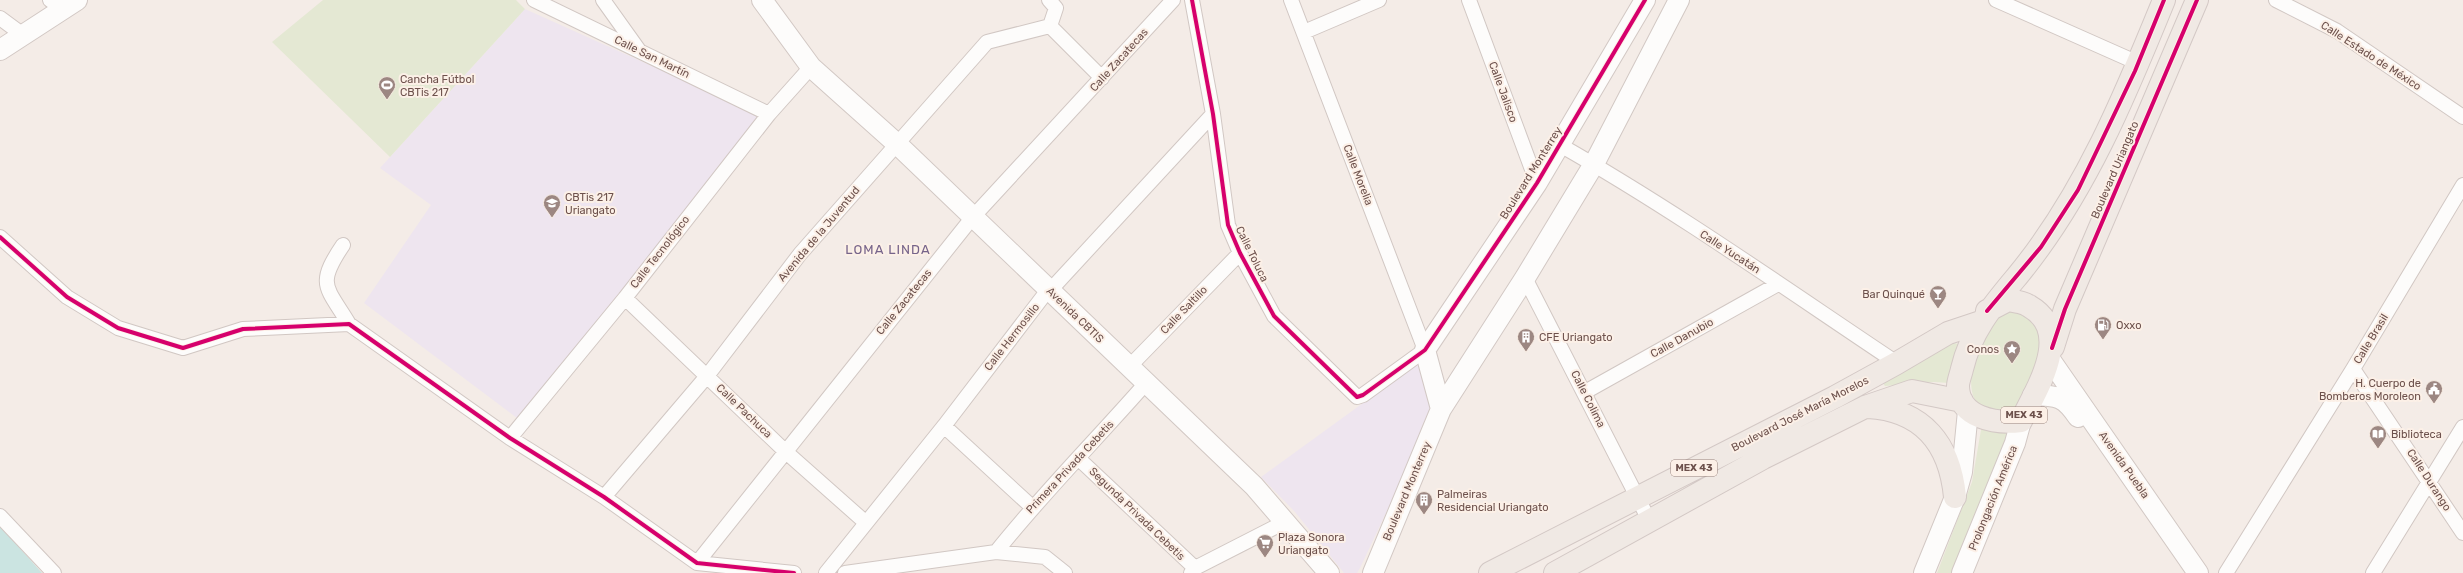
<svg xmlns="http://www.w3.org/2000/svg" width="2463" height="573" viewBox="0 0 2463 573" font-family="Rubik,sans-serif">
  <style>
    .education { fill: #eee5ef }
    .green { fill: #e4e8d3 }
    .water { fill: #cbe4e1 }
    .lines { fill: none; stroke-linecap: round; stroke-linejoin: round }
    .street-casing { stroke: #d1c7c3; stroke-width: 16 }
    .secondary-casing { stroke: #d2c8c4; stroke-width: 22 }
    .primary-casing { stroke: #d3c8c5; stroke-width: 24 }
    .street { stroke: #fdfcfb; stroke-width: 14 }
    .secondary { stroke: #fdfcfb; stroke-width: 20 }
    .primary { stroke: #f0e9e4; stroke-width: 22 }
    .cycleway-casing { stroke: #fcf0e7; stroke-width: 6 }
    .cycleway { stroke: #d6006c; stroke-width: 4 }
    .labels { text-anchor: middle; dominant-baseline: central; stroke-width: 4; stroke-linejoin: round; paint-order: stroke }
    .shield { fill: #fcf0e7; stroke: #98817a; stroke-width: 1 }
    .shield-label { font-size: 10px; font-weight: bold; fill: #6d514c }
    .street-label { font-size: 11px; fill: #6d514c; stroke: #fcf0e7 }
    .poi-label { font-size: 11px; fill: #6d514c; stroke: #fcf0e7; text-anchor: start }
    .quarter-label { font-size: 13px; letter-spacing: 1px; fill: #76648a; stroke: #fcf0e7 }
  </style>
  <rect width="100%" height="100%" fill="#f4ece7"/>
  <path class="education" d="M 525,9 L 763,116 L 521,421 L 364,303 L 431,205 L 380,168 Z
    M 1421,361 L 1437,405 L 1360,568 L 1357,573 L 1344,573 L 1295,512 L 1261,477 Z"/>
  <path class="green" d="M 323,0 L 516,0 L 525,9 L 390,157 L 272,42 Z
    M 2013,306 L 2049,337 L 2019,405 L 2002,413 L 1978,405 C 1961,383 1979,342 1994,322 C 1999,315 2007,311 2013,306 Z
    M 1953,343 L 1960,344 L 1949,383 L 1934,382 L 1885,386 L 1882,382 Z
    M 1982,424 L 2012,432 L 1952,573 L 1937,573 L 1972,482 Z"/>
  <path class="water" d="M 0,526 L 42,573 L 0,573 Z"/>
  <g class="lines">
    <g class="street-casing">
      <path id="street" d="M 50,0 L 62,9
        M 534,0 L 769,114
        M 603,0 L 638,49
        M 1049,0 L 1056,8 L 1050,26
        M 1192,0 L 1213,114 L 1228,225 L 1240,253 L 1274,316 L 1357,397 L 1363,395 L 1425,350 L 1291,0
        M 1469,0 L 1537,183
        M 1996,0 L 2138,63
        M 2276,0 L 2337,31 L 2463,117
        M 0,18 L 23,35
        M 1050,26 L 1102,78
        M 1304,32 L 1379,0
        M 1560,145 C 1676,211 1786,289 1897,363
        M 0,237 L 67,297 L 118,328 L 183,348 L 243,329 L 349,324 L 510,438 L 604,497 L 697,563 L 794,573
        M 343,245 C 316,285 326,286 349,324
        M 1525,278 L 1649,520
        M 625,298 L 786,452 L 865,522
        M 1129,367 L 1240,253
        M 2353,369 L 2463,533
        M 1585,392 L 1778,284
        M 944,426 L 1032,507
        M 510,438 L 625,298 L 769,114 L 811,67
        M 1079,459 L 1195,568
        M 604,497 L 707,376 L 800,254 L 987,42 L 1050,26
        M 0,516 L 54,573
        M 996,552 C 1043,493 1096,440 1146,383
        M 697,563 L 972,218 L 1173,0
        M 826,573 L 944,426 L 1048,290 L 1056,284 L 1213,114
        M 845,573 L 996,552 L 1045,557 L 1065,573
        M 1191,573 L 1195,568 L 1285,522
        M 2226,573 L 2353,369 L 2463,185
        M 2373,573 L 2463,427"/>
    </g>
    <g class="secondary-casing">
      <path id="secondary" d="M 762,0 L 811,67 L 896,143 L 1254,486 L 1329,573
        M 0,50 L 77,0
        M 2049,358 L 2198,573
        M 2033,395 C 2058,396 2064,396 2078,417
        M 1441,409 L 1425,350 L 1537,183 L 1645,0
        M 1373,573 L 1441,409 L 1525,278 L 1594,164 L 1679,0
        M 1924,573 L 1955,497 L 1962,472 L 1968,411
        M 1962,573 L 2015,443 L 2021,421"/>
    </g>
    <g class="primary-casing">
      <path id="primary" d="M 1987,311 L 2008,300 C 2014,301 2023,302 2029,306 C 2074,332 2037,388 2021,421 C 1996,424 1958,418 1958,386 C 1958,381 1961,374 1962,369 C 1971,330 1994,304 2019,274 C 2085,193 2125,96 2164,0
        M 2053,347 L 2065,309 L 2197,0
        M 1868,407 C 1923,410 1950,444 1955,497
        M 1490,573 L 1835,397 L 1897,363 L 1948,333 L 1981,322
        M 1555,573 L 1763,458 L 1865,407 L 1912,391 L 1962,401"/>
    </g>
    <use href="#street" class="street"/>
    <use href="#secondary" class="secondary"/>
    <use href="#primary" class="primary"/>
    <g class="cycleway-casing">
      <path id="cycleway" d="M 1192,0 L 1213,114 L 1228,225 L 1240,253 L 1274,316 L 1357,397 L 1363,395 L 1425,350 L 1537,183 L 1645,0
        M 0,237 L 67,297 L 118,328 L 183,348 L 243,329 L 349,324 L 510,438 L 604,497 L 697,563 L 794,573
        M 1987,311 L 2041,247 L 2078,190 L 2135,71 L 2164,0
        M 2052,348 L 2065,309 L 2197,0"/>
    </g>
    <use href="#cycleway" class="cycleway"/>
  </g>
  <defs>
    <g id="stadium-pin" transform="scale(0.9)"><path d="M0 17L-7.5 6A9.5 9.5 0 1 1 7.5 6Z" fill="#9c8782" stroke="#fcf0e7"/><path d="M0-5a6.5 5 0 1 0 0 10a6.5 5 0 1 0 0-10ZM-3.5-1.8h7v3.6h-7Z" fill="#fff"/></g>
    <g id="school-pin" transform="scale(0.9)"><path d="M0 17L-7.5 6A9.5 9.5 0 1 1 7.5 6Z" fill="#9c8782" stroke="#fcf0e7"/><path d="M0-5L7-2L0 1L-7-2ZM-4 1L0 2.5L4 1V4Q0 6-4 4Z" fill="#fff"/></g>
    <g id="bar-pin" transform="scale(0.9)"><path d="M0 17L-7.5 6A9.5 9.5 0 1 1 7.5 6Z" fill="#9c8782" stroke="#fcf0e7"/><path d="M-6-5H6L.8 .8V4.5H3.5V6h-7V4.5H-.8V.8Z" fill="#fff"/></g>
    <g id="fuel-pin" transform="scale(0.9)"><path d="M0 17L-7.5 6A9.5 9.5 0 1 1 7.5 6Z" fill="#9c8782" stroke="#fcf0e7"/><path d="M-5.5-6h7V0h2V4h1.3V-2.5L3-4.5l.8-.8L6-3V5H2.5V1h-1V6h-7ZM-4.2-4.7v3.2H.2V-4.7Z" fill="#fff"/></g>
    <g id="building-pin" transform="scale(0.9)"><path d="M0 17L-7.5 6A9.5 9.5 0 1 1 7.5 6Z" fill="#9c8782" stroke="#fcf0e7"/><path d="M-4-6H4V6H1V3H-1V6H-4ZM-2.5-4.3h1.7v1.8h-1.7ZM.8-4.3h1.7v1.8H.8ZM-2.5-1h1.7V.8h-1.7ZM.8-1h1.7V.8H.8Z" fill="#fff"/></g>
    <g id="sight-pin" transform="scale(0.9)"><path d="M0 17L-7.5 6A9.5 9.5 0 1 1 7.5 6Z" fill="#9c8782" stroke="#fcf0e7"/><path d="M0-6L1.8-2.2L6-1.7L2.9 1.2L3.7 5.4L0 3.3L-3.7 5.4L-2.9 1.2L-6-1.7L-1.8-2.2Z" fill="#fff"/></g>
    <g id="civic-pin" transform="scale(0.9)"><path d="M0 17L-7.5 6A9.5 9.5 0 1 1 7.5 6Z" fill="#9c8782" stroke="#fcf0e7"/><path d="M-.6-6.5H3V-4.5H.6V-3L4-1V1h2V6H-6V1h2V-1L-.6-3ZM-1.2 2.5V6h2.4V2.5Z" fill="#fff"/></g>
    <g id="library-pin" transform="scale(0.9)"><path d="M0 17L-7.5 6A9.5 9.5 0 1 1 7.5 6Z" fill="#9c8782" stroke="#fcf0e7"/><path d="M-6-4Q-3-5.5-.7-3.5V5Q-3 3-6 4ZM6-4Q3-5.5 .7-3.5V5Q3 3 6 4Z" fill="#fff"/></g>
    <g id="supermarket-pin" transform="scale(0.9)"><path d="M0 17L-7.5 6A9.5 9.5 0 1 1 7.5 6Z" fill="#9c8782" stroke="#fcf0e7"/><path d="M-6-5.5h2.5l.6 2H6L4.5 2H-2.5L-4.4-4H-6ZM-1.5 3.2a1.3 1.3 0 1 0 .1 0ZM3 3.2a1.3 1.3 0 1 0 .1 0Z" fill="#fff"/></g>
  </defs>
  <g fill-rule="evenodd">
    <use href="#stadium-pin" x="387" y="85"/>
    <use href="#school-pin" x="552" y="203"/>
    <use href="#bar-pin" x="1938" y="294"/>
    <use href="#fuel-pin" x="2103" y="325"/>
    <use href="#building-pin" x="1526" y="337"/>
    <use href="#sight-pin" x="2012" y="349"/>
    <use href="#civic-pin" x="2434" y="389"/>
    <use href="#library-pin" x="2378" y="434"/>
    <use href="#building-pin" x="1424" y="500"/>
    <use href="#supermarket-pin" x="1265" y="543"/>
  </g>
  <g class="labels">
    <g class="shield">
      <rect x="2001" y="407" width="46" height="16" rx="3"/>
      <rect x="1671" y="460" width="46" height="16" rx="3"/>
    </g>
    <g class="shield-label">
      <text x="2024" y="415">MEX 43</text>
      <text x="1694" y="468">MEX 43</text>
    </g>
    <g class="street-label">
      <text transform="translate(2371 56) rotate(33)">Calle Estado de México</text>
      <text transform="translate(652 57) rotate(26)">Calle San Martín</text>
      <text transform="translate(1119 60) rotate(-48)">Calle Zacatecas</text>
      <text transform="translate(1503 92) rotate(70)">Calle Jalisco</text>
      <text transform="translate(2115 170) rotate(-67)">Boulevard Uriangato</text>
      <text transform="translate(1531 173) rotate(-58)">Boulevard Monterrey</text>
      <text transform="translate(1358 175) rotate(69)">Calle Morelia</text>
      <text transform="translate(819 234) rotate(-50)">Avenida de la Juventud</text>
      <text transform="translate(660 252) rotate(-52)">Calle Tecnológico</text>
      <text transform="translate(1730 252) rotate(33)">Calle Yucatán</text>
      <text transform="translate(1252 254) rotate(64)">Calle Toluca</text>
      <text transform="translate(904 302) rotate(-51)">Calle Zacatecas</text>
      <text transform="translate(1184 310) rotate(-46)">Calle Saltillo</text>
      <text transform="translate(1075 315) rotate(44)">Avenida CBTIS</text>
      <text transform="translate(1012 337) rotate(-52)">Calle Hermosillo</text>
      <text transform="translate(1682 338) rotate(-29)">Calle Danubio</text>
      <text transform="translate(2371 339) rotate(-59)">Calle Brasil</text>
      <text transform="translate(1588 399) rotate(63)">Calle Colima</text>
      <text transform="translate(744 411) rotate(44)">Calle Pachuca</text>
      <text transform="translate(1800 414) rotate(-27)">Boulevard José María Morelos</text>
      <text transform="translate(2124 465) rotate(55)">Avenida Puebla</text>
      <text transform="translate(1070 467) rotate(-47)">Primera Privada Cebetis</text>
      <text transform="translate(2429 480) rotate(57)">Calle Durango</text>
      <text transform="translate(1407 491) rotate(-67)">Boulevard Monterrey</text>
      <text transform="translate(1993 498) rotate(-68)">Prolongación América</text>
      <text transform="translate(1137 514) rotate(44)">Segunda Privada Cebetis</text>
    </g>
    <g class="poi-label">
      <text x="400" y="79">Cancha Fútbol<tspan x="400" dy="13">CBTis 217</tspan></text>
      <text x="565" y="197">CBTis 217<tspan x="565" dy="13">Uriangato</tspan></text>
      <text x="1925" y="294" text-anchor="end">Bar Quinqué</text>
      <text x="2116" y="325">Oxxo</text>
      <text x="1539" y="337">CFE Uriangato</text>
      <text x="1999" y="349" text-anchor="end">Conos</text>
      <text x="2421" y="383" text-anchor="end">H. Cuerpo de<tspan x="2421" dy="13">Bomberos Moroleon</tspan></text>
      <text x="2391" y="434">Biblioteca</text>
      <text x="1437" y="494">Palmeiras<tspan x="1437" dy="13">Residencial Uriangato</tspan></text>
      <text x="1278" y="537">Plaza Sonora<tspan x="1278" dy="13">Uriangato</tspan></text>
    </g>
    <g class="quarter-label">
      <text x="888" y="249">LOMA LINDA</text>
    </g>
  </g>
</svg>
